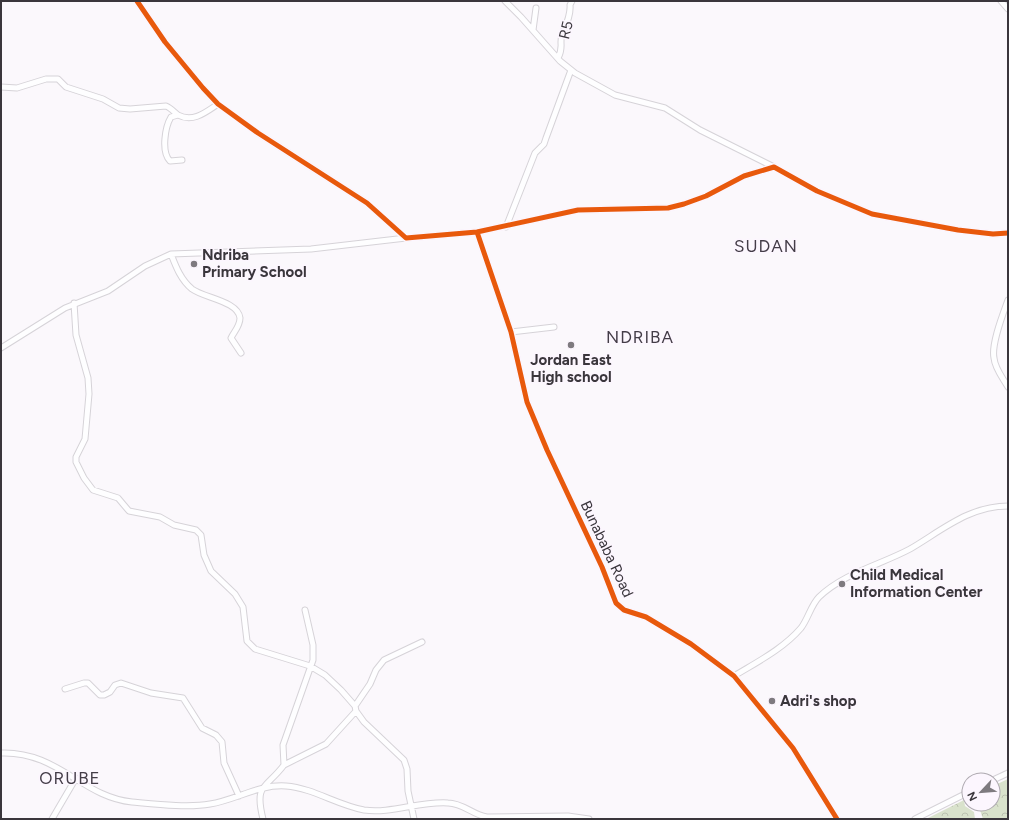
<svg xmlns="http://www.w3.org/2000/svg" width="1009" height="820" viewBox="0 0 1009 820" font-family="Figtree,sans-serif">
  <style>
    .forest { fill: url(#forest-crowns) }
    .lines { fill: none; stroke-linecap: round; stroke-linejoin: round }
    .minor-casing { stroke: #d6d3d8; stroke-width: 7 }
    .minor { stroke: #fefeff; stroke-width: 5 }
    .cycleway-casing { stroke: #fcf6fe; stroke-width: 8 }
    .cycleway { stroke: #e8590c; stroke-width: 5 }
    .poi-dot { fill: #7e7a7f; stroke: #fcf6fe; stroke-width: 1.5 }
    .labels { text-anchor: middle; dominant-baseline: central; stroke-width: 3.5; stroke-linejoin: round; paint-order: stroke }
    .street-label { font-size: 15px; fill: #3a363c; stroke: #fcf6fe }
    .poi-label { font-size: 15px; font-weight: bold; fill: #3a363c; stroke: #fcf6fe; text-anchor: start }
    .quarter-label { font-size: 17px; letter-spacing: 1px; fill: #443d48; stroke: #fcf6fe }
  </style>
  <defs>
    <pattern id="forest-crowns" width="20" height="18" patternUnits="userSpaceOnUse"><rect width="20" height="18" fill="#d9e2cc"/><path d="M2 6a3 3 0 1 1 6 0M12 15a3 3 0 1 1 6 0" fill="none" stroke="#bbc2b0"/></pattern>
  </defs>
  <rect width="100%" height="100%" fill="#fbf8fc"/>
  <path class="forest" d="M 1008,779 L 1008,819 L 983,819 L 978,804 L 993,804 L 993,786 Z
    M 964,800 L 965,806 L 974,812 L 975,819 L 926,819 Z"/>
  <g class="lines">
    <g class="minor-casing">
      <path id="minor" d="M 137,1 L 165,42 L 203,88 L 218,104 L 258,133 L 367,203 L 406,238 L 477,232 L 578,210 L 668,208 L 684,204 L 706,196 L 744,176 L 774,167 L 817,191 L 872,214 L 958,230 L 993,234 L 1008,233
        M 505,1 L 521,17 L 560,61 L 575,73 L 615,95 L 665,108 L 700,130 L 774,167
        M 1001,1 L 1008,9
        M 533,30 L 536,8
        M 558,58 C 564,47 559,43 562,35 C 566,25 571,15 570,5 L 572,1
        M 1,87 L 17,88 L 46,79 L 58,79 L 66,87 L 103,99 L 119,108 L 130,109 L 166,106 C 171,108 174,112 178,115 C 193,123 206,112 218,104
        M 178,115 L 171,117 C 165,127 161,152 170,161 L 182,160
        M 506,227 L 535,153 L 544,144 L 546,138 L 571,70
        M 477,232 L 511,332 L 527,402 L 547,450 L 602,567 L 616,603 L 624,610 L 646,617 L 691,644 L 734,676 L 793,748 L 837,819
        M 171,254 C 176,267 181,280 192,289 C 204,298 238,301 240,318 C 240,326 234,332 231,338 L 241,353
        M 1008,300 C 1003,314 991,344 994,358 C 995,369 1003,378 1008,387
        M 74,303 L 76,335 L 88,378 L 89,394 L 85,439 L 76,457 L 76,462 L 84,478 L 93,490 L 118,498 L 129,511 L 160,517 L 174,525 L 196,530 L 201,535 L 204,555 L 211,571 L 235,594 L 243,607 L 247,641 L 255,649 L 310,666 L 325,675 L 341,690 L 355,706 L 356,711 L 364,722 L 404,760 L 407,769 L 408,791 L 414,819
        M 511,332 L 554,327
        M 1,348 L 65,308 L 108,291 L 145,266 L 171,254 L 311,249 L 406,238
        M 734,676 C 757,662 783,649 801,628 C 808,619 811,605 819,597 C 844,573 880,565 910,549 C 941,531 969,506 1008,506
        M 65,689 L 84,683 L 88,683 L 100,695 L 104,695 L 110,692 L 115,685 L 121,683 L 151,693 L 183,698 L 202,728 L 216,735 L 222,742 L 224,763 L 239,796
        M 355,706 L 370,684 L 376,670 L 384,660 L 422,642
        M 1,753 C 58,751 82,797 132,802 C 154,804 188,808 210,804 C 236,800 259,784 286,786 C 313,788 337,805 364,810 C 391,814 420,801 448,803 C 463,803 473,815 487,817 L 568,816 L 589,819
        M 284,765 L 326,744 L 356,711
        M 993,780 L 1008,773
        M 52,819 L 76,778
        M 263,819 C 254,783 266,789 284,765 L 283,745 L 313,660 L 313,645 L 305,610
        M 915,819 L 969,792"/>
    </g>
    <use href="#minor" class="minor"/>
    <g class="cycleway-casing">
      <path id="cycleway" d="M 137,1 L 165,42 L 203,88 L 218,104 L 258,133 L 367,203 L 406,238 L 477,232 L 578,210 L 668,208 L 684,204 L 706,196 L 744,176 L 774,167 L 817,191 L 872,214 L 958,230 L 993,234 L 1008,233
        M 477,232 L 511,332 L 527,402 L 547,450 L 602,567 L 616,603 L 624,610 L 646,617 L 691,644 L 734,676 L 793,748 L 837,819"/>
    </g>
    <use href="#cycleway" class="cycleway"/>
  </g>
  <g class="poi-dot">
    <circle cx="194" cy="264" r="4"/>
    <circle cx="571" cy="345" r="4"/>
    <circle cx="842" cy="584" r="4"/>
    <circle cx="772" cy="701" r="4"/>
  </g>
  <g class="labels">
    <g class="street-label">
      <text transform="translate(566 30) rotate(-77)">R5</text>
      <text transform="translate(607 549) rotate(65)">Bunababa Road</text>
    </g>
    <g class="poi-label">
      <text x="202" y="255">Ndriba<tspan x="202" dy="17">Primary School</tspan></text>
      <text x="571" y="360" text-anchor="middle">Jordan East<tspan x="571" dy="17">High school</tspan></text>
      <text x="850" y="575">Child Medical<tspan x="850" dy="17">Information Center</tspan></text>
      <text x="780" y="701">Adri's shop</text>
    </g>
    <g class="quarter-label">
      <text x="766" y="246">SUDAN</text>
      <text x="640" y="337">NDRIBA</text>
      <text x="70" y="778">ORUBE</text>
    </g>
  </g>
  <rect width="1009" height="820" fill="none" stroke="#3a363c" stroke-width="4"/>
  <g transform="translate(981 792) rotate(244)"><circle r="19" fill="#fcf6fe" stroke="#aea9b0"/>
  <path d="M0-3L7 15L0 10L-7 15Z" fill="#7e7a7f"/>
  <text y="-6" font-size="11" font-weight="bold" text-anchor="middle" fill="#3a363c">N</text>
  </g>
</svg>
